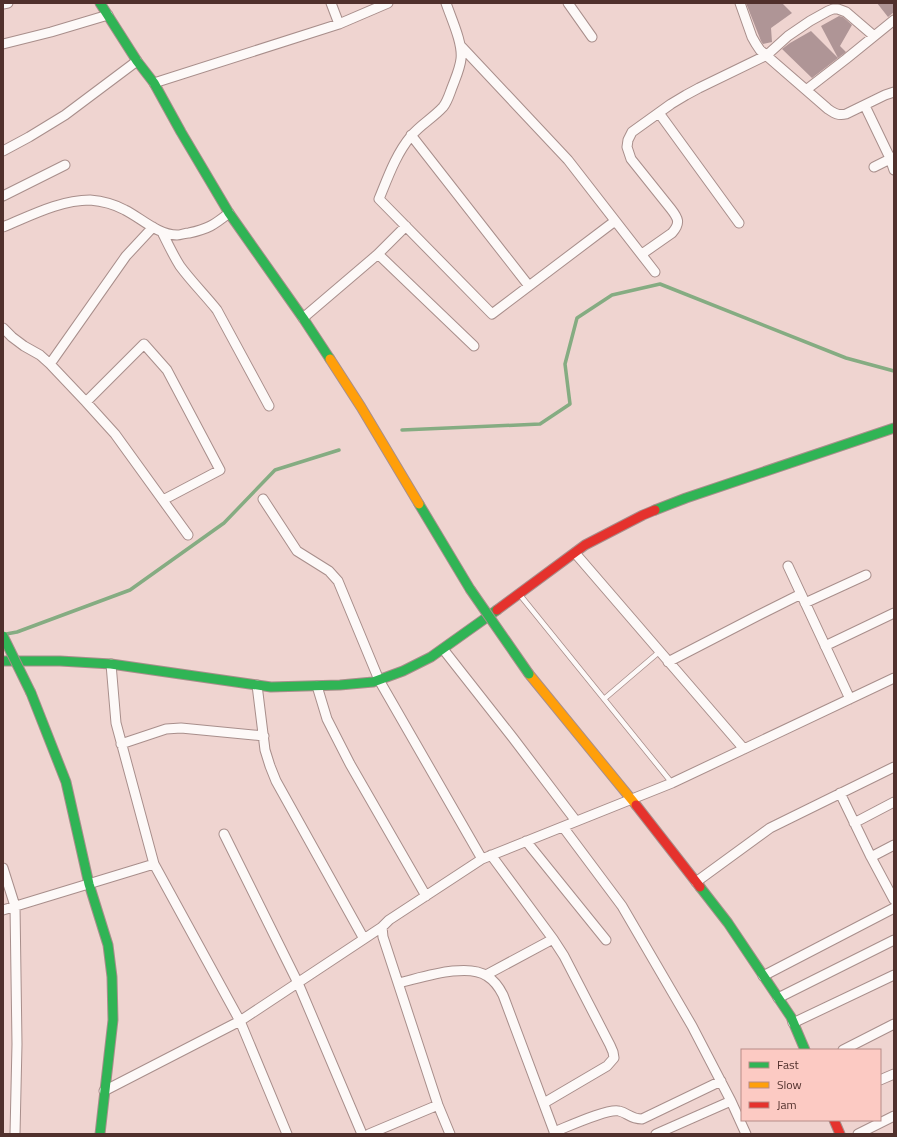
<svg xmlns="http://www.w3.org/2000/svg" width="897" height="1137" viewBox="0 0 897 1137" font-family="'Titillium Web',sans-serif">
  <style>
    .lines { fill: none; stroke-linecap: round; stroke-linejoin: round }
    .stream { stroke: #85ac82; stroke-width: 3.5 }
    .building { fill: #af9596 }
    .lane-casing { stroke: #a88e8b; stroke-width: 6 }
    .street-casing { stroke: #a88e8b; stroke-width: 11 }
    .fast-casing { stroke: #a88e8b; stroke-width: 11 }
    .slow-casing { stroke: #a88e8b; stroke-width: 11 }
    .jam-casing { stroke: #a88e8b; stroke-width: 11 }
    .lane { stroke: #fdf9f8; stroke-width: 4.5 }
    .street { stroke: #fdf9f8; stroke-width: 9 }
    .fast { stroke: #30b455; stroke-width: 9 }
    .slow { stroke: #ff9f0a; stroke-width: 9 }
    .jam { stroke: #e5322d; stroke-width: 9 }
    .fast-bridge-casing { stroke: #a88e8b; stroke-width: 11; stroke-linecap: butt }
    .fast-bridge { stroke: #30b455; stroke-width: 9 }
  </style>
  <rect width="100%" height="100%" fill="#efd4d0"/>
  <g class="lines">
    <path class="stream" d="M 402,430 L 540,424 L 570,404 L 565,364 L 577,318 L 612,295 L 660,284 L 846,358 L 894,371
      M 6,634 L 17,632 L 130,590 L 224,523 L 275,470 L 339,450"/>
  </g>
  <path class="building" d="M 746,3 L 782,3 L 792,13 L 771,28 L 772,42 L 763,44 L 761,41 Z
    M 877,3 L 894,3 L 894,12 L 888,17 Z
    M 839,16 L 843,17 L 852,25 L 840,46 L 846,52 L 838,58 L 821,26 Z
    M 811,31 L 838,58 L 812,78 L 782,49 L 790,43 Z"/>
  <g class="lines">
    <g class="lane-casing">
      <path id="lane" d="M 520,595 L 672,783
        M 604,699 L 659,652"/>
    </g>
    <g class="street-casing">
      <path id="street" d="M 331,3 L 339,24
        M 446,3 C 451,18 463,43 461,59 C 460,68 456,77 453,85 C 450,92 448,101 443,107 C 433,118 420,125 411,136 C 396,154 388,177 379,199 L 492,314 L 615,221
        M 568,3 L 592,37
        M 740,3 L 752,37 L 756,44 L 760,50 L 828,109 C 834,113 838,116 846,114 L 885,95 L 894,92
        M 3,4 L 8,3
        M 3,44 L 51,32 L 108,15
        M 460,45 L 568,160 L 655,272
        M 154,83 L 339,24 L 388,3
        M 806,90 L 846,59 L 894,20
        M 865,106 L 890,158 L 894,170
        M 659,113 L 739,223
        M 411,135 L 529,286
        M 3,151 L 29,137 L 65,115 L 137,61
        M 874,167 L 894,157
        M 3,196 L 65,165
        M 3,227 C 30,216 60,200 90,200 C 102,201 114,204 125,210 C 141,218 158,235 177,235 C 181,235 185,233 189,233 C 208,229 214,225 229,213
        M 162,232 C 168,244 173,255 180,266 C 191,281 205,295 217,310 L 269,406
        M 378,254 L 474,346
        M 642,254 L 672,233 C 681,223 678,218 671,209 L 631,159 L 627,147 L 628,140 L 632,132 L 671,104 L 686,95 L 699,88 L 767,55 L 788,36 L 810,21 L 828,11 L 833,9 L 838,9 L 846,12 L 874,36
        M 303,318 L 378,254 L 406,226
        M 3,328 L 12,337 L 24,346 L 40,355 L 50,364 L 86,402 L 115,434 L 188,535
        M 50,364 L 126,256 L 153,227
        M 86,402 L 144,344 L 167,370 L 220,470 L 163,500
        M 263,499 L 297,551 L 329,571 L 338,581 L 379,680 L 482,859
        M 575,553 L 744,749
        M 788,566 L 850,699
        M 805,603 L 866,575
        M 825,646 L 894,613
        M 443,649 L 513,738 L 576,821
        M 668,662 L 757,616 L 801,594
        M 111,664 L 116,723 L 154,864 L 240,1021 L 287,1134
        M 257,685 L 265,750 L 270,766 L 276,781 L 364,939
        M 317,686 L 327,719 L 350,764 L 426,896
        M 121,744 L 166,729 L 181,728 L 264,736
        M 840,793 L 871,857 L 894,900
        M 854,823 L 894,802
        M 563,827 L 622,906 L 692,1026 L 731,1101 L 746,1134
        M 224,834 L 298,983 L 362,1134
        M 526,841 L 606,940
        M 491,855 L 553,939 L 564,956 L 610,1045 L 613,1052 L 614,1058 L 607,1066 L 544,1103
        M 871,857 L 894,845
        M 3,868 L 15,906 L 17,1044 L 15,1134
        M 696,882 L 770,828 L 894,767
        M 3,910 L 154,864
        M 486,975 L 553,939
        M 763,976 L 894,908
        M 398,983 C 421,978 467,962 487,976 C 495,981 499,987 503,995 L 555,1134
        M 778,998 L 894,940
        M 793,1023 L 894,975
        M 843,1050 L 894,1024
        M 880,1080 L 894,1074
        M 104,1091 L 240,1021 L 382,927
        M 554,1132 C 567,1127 608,1108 619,1111 C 628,1113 630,1119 642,1119 L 721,1081
        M 369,1134 L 438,1105
        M 450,1134 L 438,1105 L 383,937 L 382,927 L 389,920 L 482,859 L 672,783 L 894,678
        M 656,1134 L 731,1101
        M 858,1134 L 894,1116"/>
    </g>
    <g class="fast-casing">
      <path id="fast" d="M 100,3 L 137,61 L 154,83 L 181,132 L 229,213 L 303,318 L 330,359
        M 419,504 L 470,589
        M 655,510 L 686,498 L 894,428
        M 3,661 L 60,661 L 111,664 L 271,687 L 340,685 L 373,682 L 403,671 L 431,657 L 497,610
        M 31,693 L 66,782 L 89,884 L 108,945 L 112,977 L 113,1020 L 100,1134
        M 700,887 L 728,923 L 791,1017 L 805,1050"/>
    </g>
    <g class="slow-casing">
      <path id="slow" d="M 330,359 L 361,407 L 419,504
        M 529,674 L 636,805"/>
    </g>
    <g class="jam-casing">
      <path id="jam" d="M 497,610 L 585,545 L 643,515 L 655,510
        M 636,805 L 700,887
        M 834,1120 L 840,1134"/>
    </g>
    <use href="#lane" class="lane"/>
    <use href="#street" class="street"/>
    <use href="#fast" class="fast"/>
    <use href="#slow" class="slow"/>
    <use href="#jam" class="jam"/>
    <g class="fast-bridge-casing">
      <path id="fast-bridge" d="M 470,589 L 529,674
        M 3,636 L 31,693"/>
    </g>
    <use href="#fast-bridge" class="fast-bridge"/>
  </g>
  <rect width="897" height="1137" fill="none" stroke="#50302c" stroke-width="8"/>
  <rect x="741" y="1049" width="140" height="72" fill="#fccac3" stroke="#b78c87"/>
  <rect x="749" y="1062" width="20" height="6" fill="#30b455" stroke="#b78c87"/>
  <text x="777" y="1069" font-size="12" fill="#50302c">Fast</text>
  <rect x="749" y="1082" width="20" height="6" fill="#ff9f0a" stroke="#b78c87"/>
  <text x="777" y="1089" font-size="12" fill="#50302c">Slow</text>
  <rect x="749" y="1102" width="20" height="6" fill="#e5322d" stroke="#b78c87"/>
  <text x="777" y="1109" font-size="12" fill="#50302c">Jam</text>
</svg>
